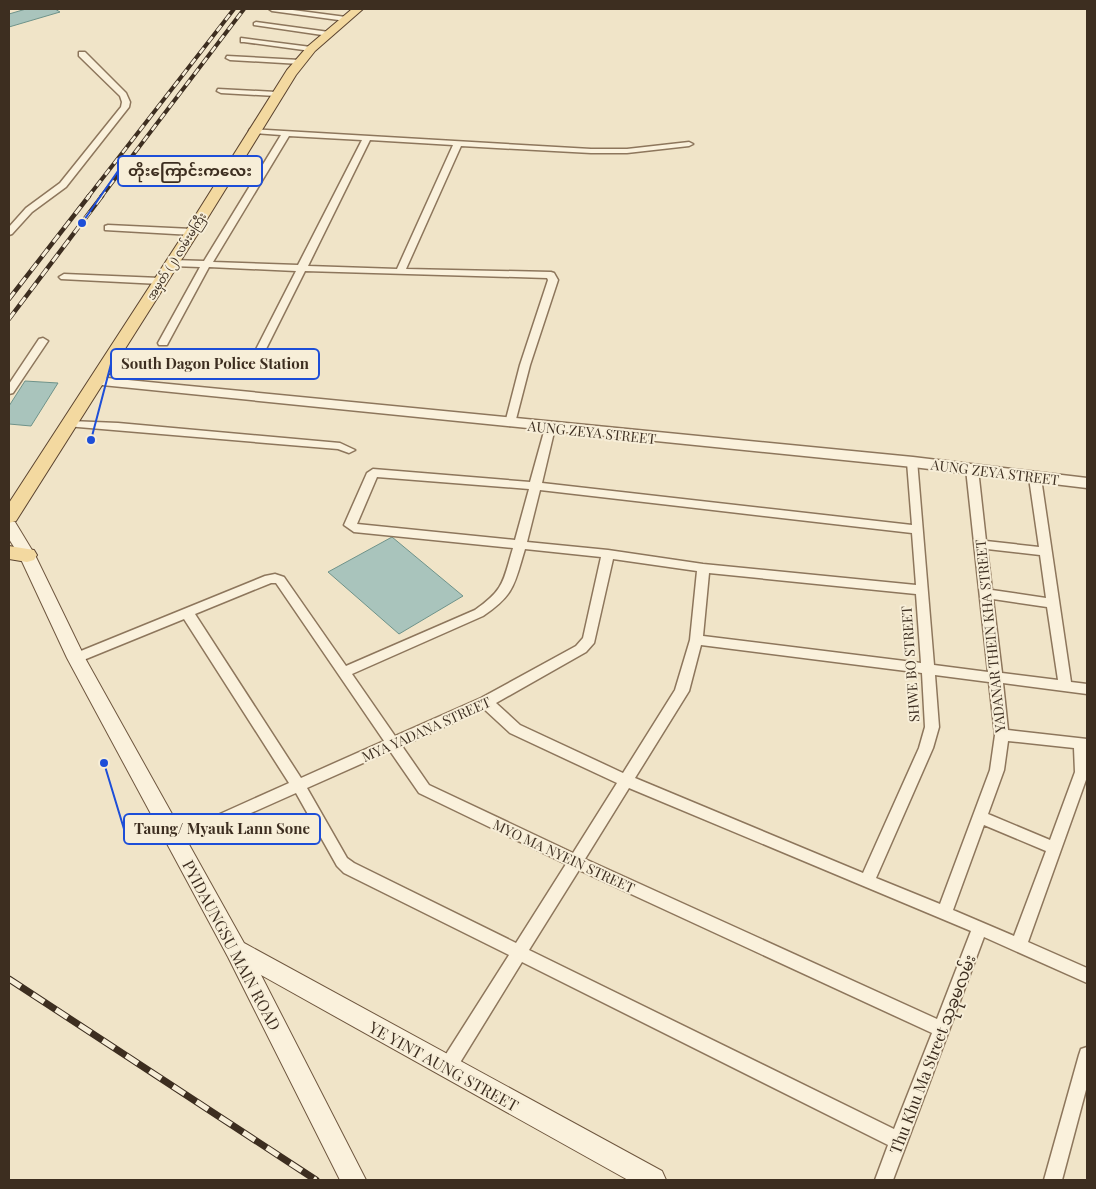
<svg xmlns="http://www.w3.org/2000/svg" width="1096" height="1189" viewBox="0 0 1096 1189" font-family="'Playfair Display','Noto Sans Myanmar',serif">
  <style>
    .water { fill: #a9c4bc; stroke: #6f938a }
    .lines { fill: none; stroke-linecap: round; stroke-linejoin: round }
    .minor-casing { stroke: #8d765c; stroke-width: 3 }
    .tertiary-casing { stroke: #8d765c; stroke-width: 3 }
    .secondary-casing { stroke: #6f573f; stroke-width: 2 }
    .primary-casing { stroke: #5b4430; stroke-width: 2 }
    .minor { fill: #faf1dc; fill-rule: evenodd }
    .tertiary { fill: #faf1dc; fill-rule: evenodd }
    .secondary { fill: #faf1dc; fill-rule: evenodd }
    .primary { fill: #f3d9a0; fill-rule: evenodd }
    .rail-far2-casing { stroke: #3d2e20; stroke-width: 4 }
    .rail-far1-casing { stroke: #3d2e20; stroke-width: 4.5 }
    .rail-casing { stroke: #3d2e20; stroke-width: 7 }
    .rail-far2 { stroke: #f7eed8; stroke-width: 2.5; stroke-dasharray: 7; stroke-linecap: butt }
    .rail-far1 { stroke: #f7eed8; stroke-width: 3; stroke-dasharray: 9; stroke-linecap: butt }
    .rail { stroke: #f7eed8; stroke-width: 5; stroke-dasharray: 14; stroke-linecap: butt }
    .labels { text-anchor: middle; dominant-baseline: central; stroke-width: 4; stroke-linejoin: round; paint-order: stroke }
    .far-street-label { font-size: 11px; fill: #3d2e20; stroke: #f7eed8 }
    .street-label { font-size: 14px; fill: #3d2e20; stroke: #f7eed8 }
    .near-street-label { font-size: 16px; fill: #3d2e20; stroke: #f7eed8 }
    .leader { fill: none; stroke: #1d4ed8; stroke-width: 2 }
    .callout-dot { fill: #1d4ed8; stroke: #f7eed8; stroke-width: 2 }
    .callout { fill: #f7eed8; stroke: #1d4ed8; stroke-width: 2 }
    .callout-label { font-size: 15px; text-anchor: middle; font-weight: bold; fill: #3d2e20 }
  </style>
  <rect width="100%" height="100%" fill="#f0e4c8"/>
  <path class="water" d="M 26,9 L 55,9 L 60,12 L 9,27 L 9,14 Z
    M 25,381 L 58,383 L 31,426 L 9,424 L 9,406 Z
    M 392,537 L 463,596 L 399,634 L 328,572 Z"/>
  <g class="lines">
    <g class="minor-casing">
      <path id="minor" d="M 269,9 L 285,9 L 346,17 L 349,19 L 346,21 L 272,11 Z
        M 256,22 L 329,32 L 333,34 L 329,36 L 254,25 L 254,23 Z
        M 241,38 L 311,47 L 315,49 L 311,51 L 244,42 L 241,42 Z
        M 79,52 L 85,52 L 126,93 L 130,102 L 129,107 L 66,187 L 32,212 L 12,234 L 9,235 L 9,227 L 26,208 L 60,183 L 121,107 L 122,102 L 120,96 L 79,56 Z
        M 227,56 L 300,60 L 304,62 L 300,64 L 230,60 L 226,58 Z
        M 218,89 L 276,92 L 280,94 L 276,96 L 221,93 L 217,91 Z
        M 250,129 L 591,149 L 627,149 L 689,142 L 693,144 L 689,146 L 627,153 L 591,153 L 461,146 L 406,269 L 551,272 L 554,273 L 558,280 L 530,365 L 515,423 L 510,426 L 505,423 L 520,365 L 548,280 L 547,278 L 305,271 L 260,361 L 255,364 L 250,361 L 296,271 L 209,267 L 168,343 L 167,345 L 159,345 L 158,343 L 200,267 L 172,266 L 167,263 L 172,260 L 204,261 L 281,135 L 253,133 L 249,131 ZM 289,136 L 362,140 L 298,265 L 213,262 ZM 370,140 L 453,145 L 397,269 L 308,266 Z
        M 108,225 L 192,229 L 196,232 L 192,235 L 105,230 L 105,226 Z
        M 64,274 L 160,278 L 165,281 L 160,284 L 61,279 L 59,277 Z
        M 43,338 L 48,341 L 13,393 L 9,394 L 9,384 L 39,339 Z
        M 70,421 L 118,423 L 340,443 L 355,450 L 349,453 L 338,449 L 66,426 L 65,424 L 66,422 Z
        M 550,425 L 555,428 L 542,483 L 912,525 L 907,462 L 909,460 L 917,460 L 934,665 L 988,672 L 966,469 L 972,465 L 978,469 L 986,541 L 1039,547 L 1029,478 L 1035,474 L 1041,478 L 1071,682 L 1087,684 L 1087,694 L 1003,683 L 1008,730 L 1087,739 L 1087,777 L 1028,942 L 1087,968 L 1087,983 L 984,937 L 893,1180 L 875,1180 L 888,1145 L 522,962 L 453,1074 L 447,1076 L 441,1074 L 438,1068 L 441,1062 L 509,955 L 344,873 L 337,866 L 296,793 L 181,844 L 176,846 L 171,844 L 169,840 L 171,836 L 289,783 L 184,619 L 81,661 L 71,661 L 69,658 L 71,655 L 265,576 L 275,574 L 284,577 L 346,666 L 475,610 C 505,589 503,581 513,548 L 354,532 L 344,525 L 367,473 L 373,469 L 530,482 L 545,428 ZM 377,477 L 529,489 L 515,540 L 357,524 ZM 540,490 L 912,533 L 916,585 L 703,564 L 608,550 L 527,542 ZM 525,549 L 601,557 L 583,638 L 576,646 L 481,698 L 395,736 L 352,674 L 483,616 C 515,594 514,585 525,549 ZM 987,549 L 1040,555 L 1046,598 L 992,590 ZM 613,559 L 697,571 L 690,640 L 675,690 L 623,773 L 520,725 L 496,703 L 586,652 L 594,643 ZM 709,573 L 916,594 L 921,663 L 703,636 ZM 271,583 L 276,583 L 384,741 L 301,778 L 195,614 ZM 993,599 L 1047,607 L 1058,680 L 1002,673 ZM 701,645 L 922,673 L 925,727 L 919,748 L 863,873 L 635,778 L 689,691 ZM 935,675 L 989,682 L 995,735 L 990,770 L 940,904 L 876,878 L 933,748 L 939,727 ZM 484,709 L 510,733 L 617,783 L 573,853 L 429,785 L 402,746 ZM 1008,741 L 1074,748 L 1075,772 L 1050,840 L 988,814 L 1004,770 ZM 390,751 L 419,793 L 566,864 L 516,943 L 354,863 L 347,858 L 307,788 ZM 629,788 L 971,931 L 937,1019 L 585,859 ZM 984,825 L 1046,851 L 1014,936 L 953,910 ZM 579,870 L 932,1033 L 894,1129 L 529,950 Z
        M 1087,1047 L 1087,1086 L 1062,1180 L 1044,1180 L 1079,1055 L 1081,1049 Z"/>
    </g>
    <g class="tertiary-casing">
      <path id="tertiary" d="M 97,377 L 913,457 L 1087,478 L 1087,488 L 913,467 L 92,384 L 90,381 L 92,378 Z"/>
    </g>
    <g class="secondary-casing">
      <path id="secondary" d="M 9,521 L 15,522 L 35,555 L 85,658 L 244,943 L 662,1171 L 666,1180 L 628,1180 L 261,975 L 366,1180 L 340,1180 L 228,957 L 67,658 L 19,555 L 9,539 Z"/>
    </g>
    <g class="primary-casing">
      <path id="primary" d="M 352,9 L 363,9 L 315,51 L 296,75 L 199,232 L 16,521 L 9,523 L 9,503 L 185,232 L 287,70 L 307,47 Z
        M 9,546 L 34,550 L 37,555 L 34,560 L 27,562 L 9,559 Z"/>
    </g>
    <use href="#minor" class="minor"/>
    <use href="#tertiary" class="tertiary"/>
    <use href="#secondary" class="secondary"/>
    <use href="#primary" class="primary"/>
    <g class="rail-far2-casing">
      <path id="rail-far2" d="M 88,197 L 234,9
        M 101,197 L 244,9"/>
    </g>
    <g class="rail-far1-casing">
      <path id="rail-far1" d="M 9,299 L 89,196
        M 9,319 L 102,196"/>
    </g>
    <g class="rail-casing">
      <path id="rail" d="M 9,979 L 316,1180"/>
    </g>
    <use href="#rail-far2" class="rail-far2"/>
    <use href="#rail-far1" class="rail-far1"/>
    <use href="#rail" class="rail"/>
  </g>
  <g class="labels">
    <g class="far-street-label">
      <text transform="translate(176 256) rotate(-58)">အမှတ် (၂) လမ်းမကြီး</text>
    </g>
    <g class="street-label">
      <text transform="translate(592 432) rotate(6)">AUNG ZEYA STREET</text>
      <text transform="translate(995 472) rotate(7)">AUNG ZEYA STREET</text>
      <text transform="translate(990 636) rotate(-96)">YADANAR THEIN KHA STREET</text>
      <text transform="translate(910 664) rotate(-94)">SHWE BO STREET</text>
      <text transform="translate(426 729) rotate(-24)">MYA YADANA STREET</text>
      <text transform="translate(564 856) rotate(25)">MYO MA NYEIN STREET</text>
    </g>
    <g class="near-street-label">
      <text transform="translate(232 945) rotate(62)">PYIDAUNGSU MAIN ROAD</text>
      <text transform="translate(932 1054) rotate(-69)">Thu Khu Ma Street သုခုမလမ်း</text>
      <text transform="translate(444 1066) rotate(29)">YE YINT AUNG STREET</text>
    </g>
  </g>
  <path class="leader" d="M82 223L118 171M91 440L111 364M104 763L124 829"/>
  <g class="callout-dot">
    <circle cx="82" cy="223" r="5"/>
    <circle cx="91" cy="440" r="5"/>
    <circle cx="104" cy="763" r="5"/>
  </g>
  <g class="callout">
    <rect x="118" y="156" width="144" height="30" rx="5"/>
    <rect x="111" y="349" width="208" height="30" rx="5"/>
    <rect x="124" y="814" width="196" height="30" rx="5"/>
  </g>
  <g class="callout-label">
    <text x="190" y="176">တိုးကြောင်းကလေး</text>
    <text x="215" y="369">South Dagon Police Station</text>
    <text x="222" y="834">Taung/ Myauk Lann Sone</text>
  </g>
  <rect width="1096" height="1189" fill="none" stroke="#3d2e20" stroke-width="20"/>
</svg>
